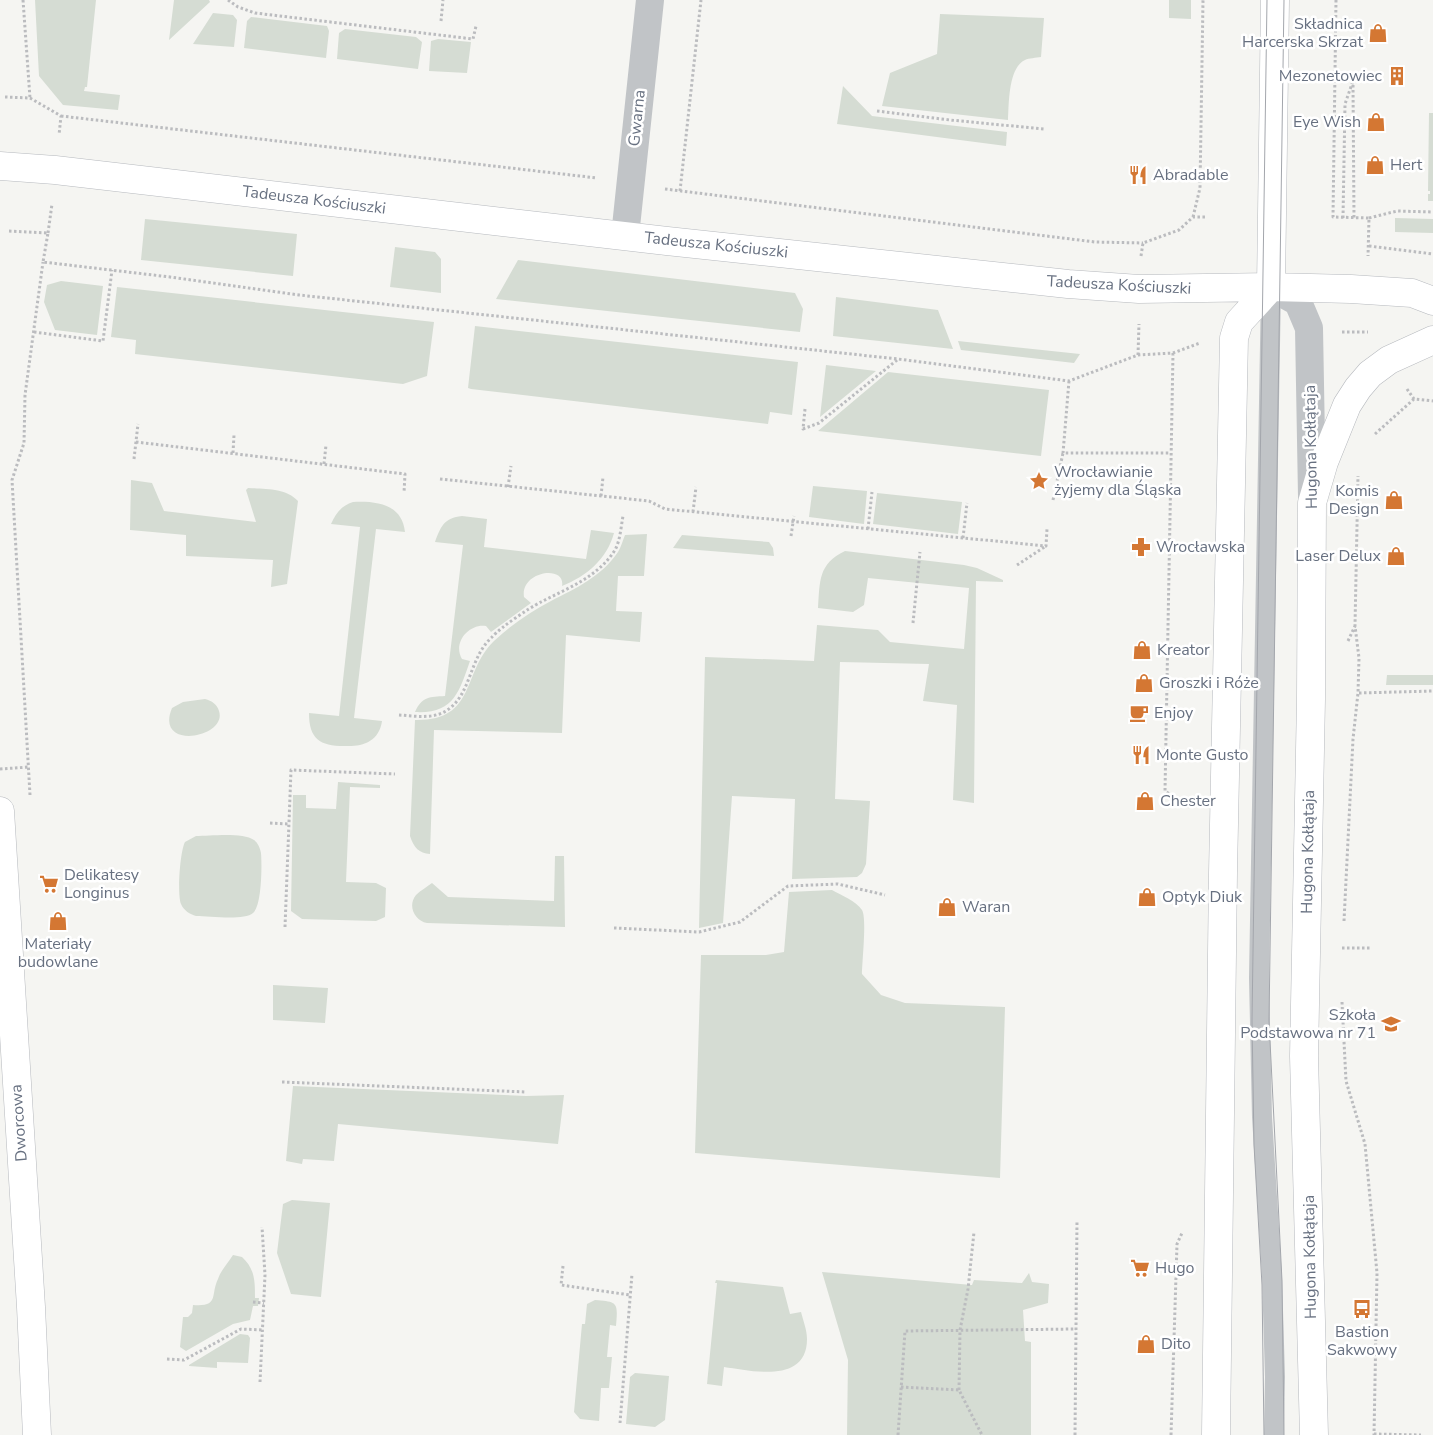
<svg xmlns="http://www.w3.org/2000/svg" width="1433" height="1435" viewBox="0 0 1433 1435" font-family="'Nunito Sans',sans-serif">
  <style>
    .green { fill: #d5dcd3 }
    .lines { fill: none; stroke-linecap: round; stroke-linejoin: round }
    .secondary-casing { stroke: #b6b9be; stroke-width: 29 }
    .path { stroke: #bbbcbf; stroke-width: 3; stroke-dasharray: 2.5 2.5; stroke-linecap: butt }
    .lane { stroke: #c1c4c7; stroke-width: 20 }
    .street { stroke: #c1c4c7; stroke-width: 28 }
    .secondary { stroke: #fff; stroke-width: 28 }
    .tram { stroke: #a3a6ac; stroke-width: 1 }
    .labels { text-anchor: middle; dominant-baseline: central; stroke-width: 5; stroke-linejoin: round; paint-order: stroke }
    .poi-label { font-size: 16px; fill: #677080; stroke: #fff; text-anchor: start }
    .street-label { font-size: 16px; fill: #677080; stroke: #fff }
  </style>
  <rect width="100%" height="100%" fill="#f5f5f2"/>
  <path class="green" d="M 35,0 L 96,0 L 87,87 L 85,87 L 84,91 L 120,95 L 118,110 L 63,105 L 39,76 Z
    M 174,0 L 209,0 L 210,2 L 169,40 Z
    M 1169,0 L 1191,0 L 1191,19 L 1169,18 Z
    M 213,13 L 233,15 L 237,20 L 234,47 L 193,44 Z
    M 940,14 L 1044,18 L 1041,57 C 1036,58 1029,58 1025,60 C 1008,68 1009,104 1008,120 L 882,106 L 890,73 L 937,54 Z
    M 251,17 L 327,26 L 329,31 L 326,58 L 244,48 L 247,21 Z
    M 345,29 L 416,37 L 422,42 L 418,69 L 337,59 L 339,33 Z
    M 438,39 L 471,42 L 467,73 L 429,71 L 431,41 Z
    M 843,86 L 872,116 L 1007,132 L 1006,146 L 837,124 Z
    M 1429,113 L 1433,113 L 1433,201 L 1428,201 L 1428,194 L 1430,194 L 1430,191 L 1428,191 Z
    M 1395,218 L 1433,219 L 1433,233 L 1395,232 Z
    M 145,219 L 297,234 L 293,276 L 141,260 Z
    M 395,247 L 435,252 L 441,259 L 441,293 L 390,287 Z
    M 518,260 L 795,293 L 803,309 L 800,332 L 496,299 Z
    M 61,281 L 103,286 L 97,335 L 55,330 L 44,302 L 47,285 Z
    M 117,287 L 434,322 L 427,376 L 403,384 L 135,354 L 136,340 L 111,337 Z
    M 836,297 L 938,310 L 953,349 L 833,336 Z
    M 475,326 L 798,362 L 792,415 L 770,412 L 768,424 L 471,389 L 468,388 Z
    M 958,341 L 1080,354 L 1074,363 L 961,350 Z
    M 826,365 L 876,371 L 820,417 Z
    M 888,372 L 1049,390 L 1041,456 L 818,431 Z
    M 131,480 L 152,483 L 164,511 L 256,522 L 246,490 L 248,488 C 265,489 286,488 298,501 L 287,584 L 271,587 L 273,560 L 186,556 L 186,535 L 130,530 Z
    M 813,486 L 867,491 L 864,524 L 809,517 Z
    M 877,493 L 962,502 L 958,534 L 873,524 Z
    M 353,502 C 377,501 402,504 405,532 L 376,529 L 354,718 L 382,721 C 379,742 362,747 344,746 C 320,746 309,739 309,713 L 339,716 L 360,527 L 331,524 C 336,513 341,506 353,502 Z
    M 462,516 L 487,519 L 484,547 L 586,559 L 591,530 L 614,533 C 607,559 587,576 562,586 C 566,564 520,571 524,597 L 531,603 L 491,632 L 486,626 C 470,623 452,642 462,659 L 470,661 C 459,692 454,714 415,712 C 422,696 430,697 445,696 L 463,545 L 435,542 C 441,526 444,518 462,516 Z
    M 647,534 L 644,576 L 618,576 L 616,611 L 642,612 L 640,642 L 566,635 L 562,733 L 434,730 L 430,854 C 419,853 414,848 410,836 L 415,720 C 477,721 461,673 494,641 C 511,625 530,612 551,601 C 576,588 601,577 618,552 C 621,547 623,540 625,535 Z
    M 682,535 L 769,542 L 773,548 L 774,556 L 673,548 Z
    M 845,551 L 964,565 L 977,568 L 1003,580 L 1003,582 L 976,581 L 974,803 L 953,800 L 957,705 L 923,701 L 929,664 L 840,662 L 835,799 L 870,801 L 866,864 L 862,873 L 857,877 L 792,879 L 795,799 L 732,796 L 723,923 L 699,928 L 705,657 L 814,661 L 817,625 L 878,630 L 890,642 L 964,649 L 969,588 L 868,578 L 864,605 L 853,612 L 818,608 C 820,581 818,564 845,551 Z
    M 1387,675 L 1433,675 L 1433,685 L 1386,685 Z
    M 205,699 C 212,701 217,704 219,711 C 228,738 154,751 172,708 L 183,702 Z
    M 338,782 L 380,785 L 380,788 L 350,787 L 346,882 L 376,883 L 386,888 L 385,917 L 376,921 L 302,919 L 291,911 L 293,795 L 306,795 L 306,808 L 336,809 Z
    M 196,836 C 210,836 243,832 254,840 C 258,843 260,848 261,853 C 262,864 262,906 253,913 C 244,921 209,916 196,916 C 190,914 184,911 181,904 C 177,894 180,851 185,842 Z
    M 555,856 L 564,856 L 565,927 L 427,923 C 415,921 407,906 416,895 C 421,890 427,887 432,883 L 448,897 L 554,901 Z
    M 832,890 C 841,895 856,901 862,910 C 867,918 862,962 862,974 L 881,995 L 905,1003 L 1005,1007 L 1000,1178 L 695,1153 L 701,955 L 766,955 L 784,952 L 789,892 Z
    M 273,985 L 328,988 L 325,1023 L 273,1020 Z
    M 293,1086 L 526,1096 L 564,1095 L 558,1144 L 338,1124 L 334,1161 L 303,1159 L 302,1164 L 286,1161 Z
    M 292,1200 L 330,1203 L 321,1297 L 291,1294 L 277,1253 L 283,1204 Z
    M 233,1255 L 242,1257 C 255,1269 255,1281 255,1298 L 259,1298 L 258,1306 L 253,1306 L 250,1320 L 233,1324 L 186,1351 L 180,1347 L 183,1317 L 188,1317 L 192,1313 L 193,1305 C 220,1307 210,1295 218,1279 C 221,1270 228,1263 233,1255 Z
    M 822,1272 L 972,1285 L 974,1280 L 1022,1283 L 1029,1273 L 1032,1282 L 1049,1284 L 1048,1303 L 1023,1310 L 1025,1341 L 1031,1342 L 1031,1435 L 847,1435 L 848,1360 Z
    M 716,1280 L 783,1287 L 790,1314 L 801,1312 C 803,1320 807,1330 807,1339 C 807,1384 752,1371 724,1367 L 722,1386 L 707,1384 L 717,1283 L 715,1283 Z
    M 595,1300 C 618,1302 618,1302 616,1326 L 610,1325 L 607,1357 L 612,1357 L 609,1388 L 601,1388 L 599,1421 L 580,1419 L 574,1412 L 582,1324 L 585,1324 L 587,1304 Z
    M 240,1334 L 248,1335 L 250,1338 L 248,1363 L 217,1362 L 217,1368 L 189,1366 L 189,1365 Z
    M 635,1373 L 669,1376 L 665,1420 L 655,1427 L 626,1424 L 630,1377 Z"/>
  <g class="lines">
    <g class="secondary-casing">
      <path id="secondary" d="M 0,166 L 55,170 L 667,241 L 1068,284 L 1139,289 L 1271,287 L 1351,289 L 1412,293 L 1433,301
        M 0,811 L 31,1307 L 37,1435
        M 1216,1435 L 1223,873 L 1234,338 L 1239,322 L 1271,287 L 1275,0
        M 1314,1435 L 1304,1056 L 1311,699 L 1312,503 L 1324,462 L 1347,405 L 1358,388 L 1370,374 L 1389,360 L 1433,340"/>
    </g>
    <path class="path" d="M 23,0 L 30,98
      M 228,0 L 238,7 L 255,13 L 473,39 L 476,26
      M 1336,0 L 1333,217 L 1369,218 L 1368,256
      M 441,21 L 443,0
      M 1353,85 L 1354,218
      M 5,97 L 30,98 L 61,116 L 59,135
      M 877,111 L 950,120 L 1044,129
      M 61,116 L 597,178
      M 665,189 L 1095,242 L 1143,243
      M 680,191 L 701,0
      M 1193,217 L 1200,188 L 1203,0
      M 1343,218 L 1345,104 L 1353,81
      M 1369,218 L 1397,211 L 1433,212
      M 9,231 L 48,233 L 43,262 L 170,277 L 299,295 L 898,359 L 1069,381 L 1138,355 L 1173,353 L 1200,343
      M 48,233 L 52,204
      M 1369,246 L 1433,254
      M 1141,256 L 1143,243 L 1179,230 L 1193,217 L 1207,217
      M 34,332 L 103,341 L 112,270
      M 1342,332 L 1368,332
      M 1173,353 L 1165,791 L 1189,807
      M 1138,355 L 1139,324
      M 1069,381 L 1063,453 L 1170,453
      M 1407,389 L 1414,399 L 1433,401
      M 805,409 L 803,429 L 819,423 L 897,360
      M 1375,434 L 1414,399
      M 136,442 L 405,474 L 404,493
      M 233,453 L 234,435
      M 134,459 L 138,424
      M 324,464 L 326,445
      M 440,479 L 649,501 L 665,509 L 1046,546 L 1047,529
      M 508,487 L 511,466
      M 601,496 L 603,477
      M 1053,500 L 1063,453
      M 693,512 L 696,487
      M 868,529 L 872,492
      M 791,536 L 794,516
      M 963,538 L 967,503
      M 1017,565 L 1046,546
      M 913,623 L 920,552
      M 1348,641 L 1355,626
      M 1359,693 L 1433,691
      M 399,715 C 416,716 436,720 450,708 C 471,692 470,657 492,637 C 501,627 529,608 541,602 C 568,588 598,577 615,550 C 620,541 621,527 623,516
      M 0,769 L 29,767
      M 30,795 L 12,480 L 24,443 L 25,395 L 43,262
      M 270,823 L 289,824
      M 1344,921 L 1353,739 L 1358,693 L 1359,658 L 1355,626 L 1358,476
      M 285,927 L 291,770 L 395,774
      M 614,928 L 699,932 L 740,922 L 788,886 L 838,884 L 885,895
      M 1342,948 L 1371,948
      M 1342,1002 L 1346,1081 L 1365,1144 L 1377,1273 L 1374,1435
      M 282,1082 L 526,1092
      M 563,1266 L 561,1285 L 630,1295
      M 253,1302 L 264,1303
      M 167,1359 L 184,1360 L 241,1329 L 263,1330
      M 260,1382 L 265,1275 L 262,1227
      M 901,1387 L 959,1390 L 982,1435
      M 959,1390 L 960,1330 L 968,1289 L 974,1232
      M 620,1423 L 632,1274
      M 1374,1434 L 1421,1435
      M 898,1435 L 905,1331 L 1076,1329
      M 1075,1435 L 1077,1220
      M 1171,1435 L 1177,1244 L 1182,1233"/>
    <path class="lane" d="M 1271,287 L 1259,978 L 1262,1117 L 1272,1277 L 1275,1377 L 1274,1435"/>
    <path class="street" d="M 625,236 L 650,0
      M 1271,287 L 1298,302 L 1309,328 L 1312,496"/>
    <use href="#secondary" class="secondary"/>
    <path class="tram" d="M 1264,1435 L 1262,1285 L 1254,1145 L 1252,1021 L 1267,0
      M 1284,1435 L 1282,1281 L 1269,1021 L 1284,0"/>
  </g>
  <defs>
    <g id="shop-bare" transform="scale(1.5)"><path d="M-5-2.5h2.3a2.7 3.5 0 0 1 5.4 0H5L5.5 6h-11ZM-1.5-2.5h3a1.5 2.3 0 0 0-3 0Z" fill="#d47733" stroke="#fff" stroke-width="2.5" paint-order="stroke"/></g>
    <g id="building-bare" transform="scale(1.5)"><path d="M-4-6H4V6H1V3H-1V6H-4ZM-2.5-4.3h1.7v1.8h-1.7ZM.8-4.3h1.7v1.8H.8ZM-2.5-1h1.7V.8h-1.7ZM.8-1h1.7V.8H.8Z" fill="#d47733" stroke="#fff" stroke-width="2.5" paint-order="stroke"/></g>
    <g id="restaurant-bare" transform="scale(1.5)"><path d="M-5-6h1v4h1v-4h1v4h1v-4h1v5L-1.5 .5V6h-2V.5L-5-1ZM5-6V6H3V1.5H1.5Q1.5-4 5-6Z" fill="#d47733" stroke="#fff" stroke-width="2.5" paint-order="stroke"/></g>
    <g id="sight-bare" transform="scale(1.5)"><path d="M0-6L1.8-2.2L6-1.7L2.9 1.2L3.7 5.4L0 3.3L-3.7 5.4L-2.9 1.2L-6-1.7L-1.8-2.2Z" fill="#d47733" stroke="#fff" stroke-width="2.5" paint-order="stroke"/></g>
    <g id="pharmacy-bare" transform="scale(1.5)"><path d="M-2-6h4v4h4v4h-4v4h-4v-4h-4v-4h4Z" fill="#d47733" stroke="#fff" stroke-width="2.5" paint-order="stroke"/></g>
    <g id="cafe-bare" transform="scale(1.5)"><path d="M-5.5-4.5H6V0H3Q3 3.5 0 3.5H-2.5Q-5.5 3.5-5.5 0ZM3-3.2v2h1.7v-2ZM-6 4.5H4V6H-6Z" fill="#d47733" stroke="#fff" stroke-width="2.5" paint-order="stroke"/></g>
    <g id="supermarket-bare" transform="scale(1.5)"><path d="M-6-5.5h2.5l.6 2H6L4.5 2H-2.5L-4.4-4H-6ZM-1.5 3.2a1.3 1.3 0 1 0 .1 0ZM3 3.2a1.3 1.3 0 1 0 .1 0Z" fill="#d47733" stroke="#fff" stroke-width="2.5" paint-order="stroke"/></g>
    <g id="school-bare" transform="scale(1.5)"><path d="M0-5L7-2L0 1L-7-2ZM-4 1L0 2.5L4 1V4Q0 6-4 4Z" fill="#d47733" stroke="#fff" stroke-width="2.5" paint-order="stroke"/></g>
    <g id="bus-bare" transform="scale(1.5)"><path d="M-5-6H5V4H4V6H2V4H-2V6H-4V4H-5ZM-3.5-4V0h7V-4ZM-3.5 1.2v1.5H-2V1.2ZM2 1.2v1.5H3.5V1.2Z" fill="#d47733" stroke="#fff" stroke-width="2.5" paint-order="stroke"/></g>
  </defs>
  <g fill-rule="evenodd">
    <use href="#shop-bare" x="1378" y="33"/>
    <use href="#building-bare" x="1397" y="76"/>
    <use href="#shop-bare" x="1376" y="122"/>
    <use href="#shop-bare" x="1375" y="165"/>
    <use href="#restaurant-bare" x="1138" y="175"/>
    <use href="#sight-bare" x="1039" y="481"/>
    <use href="#shop-bare" x="1394" y="500"/>
    <use href="#pharmacy-bare" x="1141" y="547"/>
    <use href="#shop-bare" x="1396" y="556"/>
    <use href="#shop-bare" x="1142" y="650"/>
    <use href="#shop-bare" x="1144" y="683"/>
    <use href="#cafe-bare" x="1139" y="713"/>
    <use href="#restaurant-bare" x="1141" y="755"/>
    <use href="#shop-bare" x="1145" y="801"/>
    <use href="#supermarket-bare" x="49" y="884"/>
    <use href="#shop-bare" x="1147" y="897"/>
    <use href="#shop-bare" x="947" y="907"/>
    <use href="#shop-bare" x="58" y="921"/>
    <use href="#school-bare" x="1391" y="1024"/>
    <use href="#supermarket-bare" x="1140" y="1268"/>
    <use href="#bus-bare" x="1362" y="1309"/>
    <use href="#shop-bare" x="1146" y="1344"/>
  </g>
  <g class="labels">
    <g class="poi-label">
      <text x="1363" y="24" text-anchor="end">Składnica<tspan x="1363" dy="18">Harcerska Skrzat</tspan></text>
      <text x="1382" y="76" text-anchor="end">Mezonetowiec</text>
      <text x="1361" y="122" text-anchor="end">Eye Wish</text>
      <text x="1390" y="165">Hert</text>
      <text x="1153" y="175">Abradable</text>
      <text x="1054" y="472">Wrocławianie<tspan x="1054" dy="18">żyjemy dla Śląska</tspan></text>
      <text x="1379" y="491" text-anchor="end">Komis<tspan x="1379" dy="18">Design</tspan></text>
      <text x="1156" y="547">Wrocławska</text>
      <text x="1381" y="556" text-anchor="end">Laser Delux</text>
      <text x="1157" y="650">Kreator</text>
      <text x="1159" y="683">Groszki i Róże</text>
      <text x="1154" y="713">Enjoy</text>
      <text x="1156" y="755">Monte Gusto</text>
      <text x="1160" y="801">Chester</text>
      <text x="64" y="875">Delikatesy<tspan x="64" dy="18">Longinus</tspan></text>
      <text x="1162" y="897">Optyk Diuk</text>
      <text x="962" y="907">Waran</text>
      <text x="58" y="944" text-anchor="middle">Materiały<tspan x="58" dy="18">budowlane</tspan></text>
      <text x="1376" y="1015" text-anchor="end">Szkoła<tspan x="1376" dy="18">Podstawowa nr 71</tspan></text>
      <text x="1155" y="1268">Hugo</text>
      <text x="1362" y="1332" text-anchor="middle">Bastion<tspan x="1362" dy="18">Sakwowy</tspan></text>
      <text x="1161" y="1344">Dito</text>
    </g>
    <g class="street-label">
      <text transform="translate(637 118) rotate(-84)">Gwarna</text>
      <text transform="translate(314 200) rotate(7)">Tadeusza Kościuszki</text>
      <text transform="translate(716 245) rotate(6)">Tadeusza Kościuszki</text>
      <text transform="translate(1119 285) rotate(3)">Tadeusza Kościuszki</text>
      <text transform="translate(1311 447) rotate(-91)">Hugona Kołłątaja</text>
      <text transform="translate(1308 852) rotate(-89)">Hugona Kołłątaja</text>
      <text transform="translate(19 1123) rotate(-94)">Dworcowa</text>
      <text transform="translate(1310 1257) rotate(-91)">Hugona Kołłątaja</text>
    </g>
  </g>
</svg>
